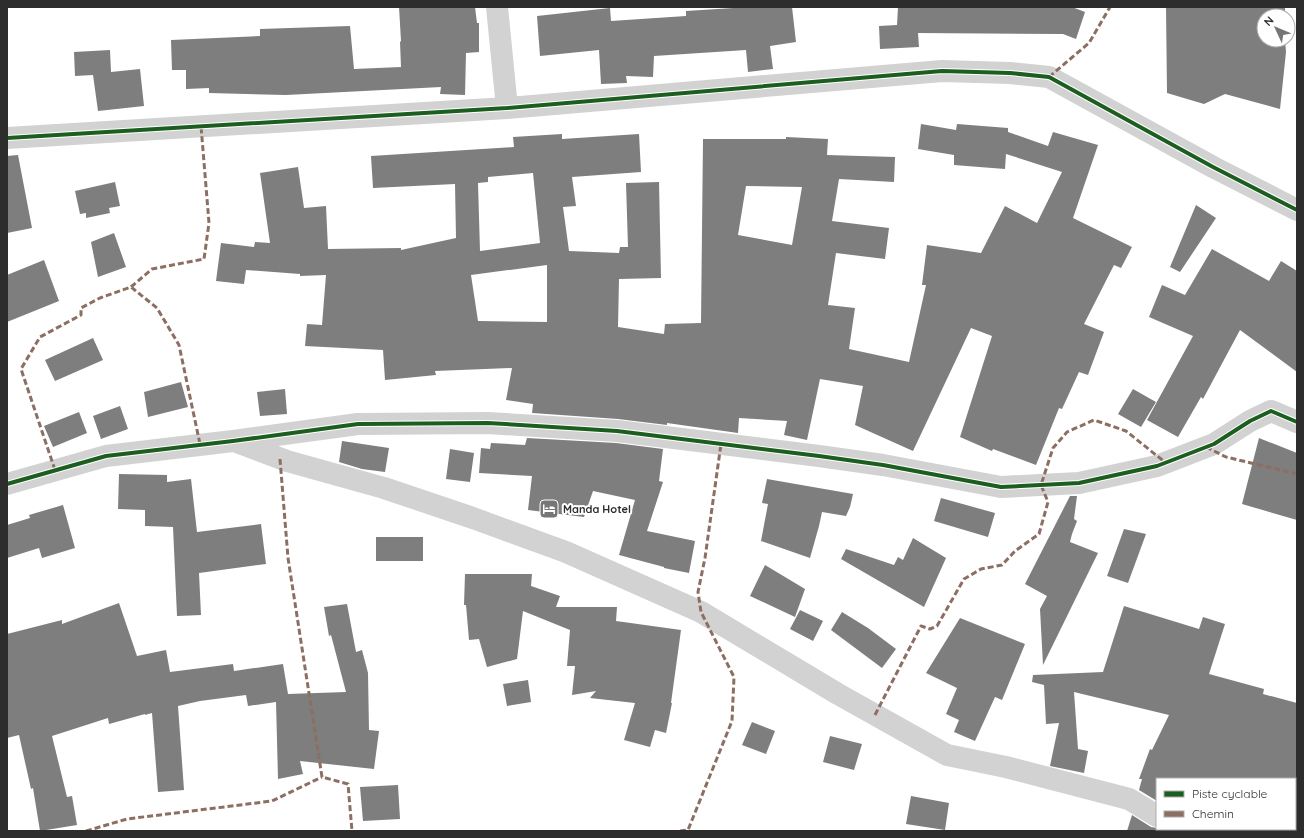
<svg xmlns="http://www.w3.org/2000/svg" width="1304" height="838" viewBox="0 0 1304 838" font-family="Quicksand,sans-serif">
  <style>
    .building { fill: #7e7e7e; fill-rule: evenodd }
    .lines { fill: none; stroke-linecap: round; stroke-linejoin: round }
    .minor { stroke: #d2d2d2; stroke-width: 22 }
    .quiet { stroke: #8d6e63; stroke-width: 3; stroke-dasharray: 6 3; stroke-linecap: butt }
    .cycleway-casing { stroke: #fff; stroke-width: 6 }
    .cycleway { stroke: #1b5e20; stroke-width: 4 }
    .labels { text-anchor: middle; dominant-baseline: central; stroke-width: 4; stroke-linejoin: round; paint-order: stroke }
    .poi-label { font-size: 11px; font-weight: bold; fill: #2d2d2d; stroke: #fff; text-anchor: start }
  </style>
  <rect width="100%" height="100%" fill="#fff"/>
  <path class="building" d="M 399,7 L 475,7 L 477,23 L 479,23 L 479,52 L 466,53 L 465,95 L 440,94 L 441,87 L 286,95 L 209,93 L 209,88 L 186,89 L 186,70 L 172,70 L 171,40 L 260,36 L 260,29 L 350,26 L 354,69 L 401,67 L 400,42 L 401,41 Z
    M 749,7 L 792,7 L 796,42 L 770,46 L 773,69 L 748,72 L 746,50 L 654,56 L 653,77 L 626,76 L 627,83 L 601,84 L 599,50 L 540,56 L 537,16 L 610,8 L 611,21 L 686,16 L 686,11 Z
    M 898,7 L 1072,7 L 1085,12 L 1076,39 L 1063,34 L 918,33 L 919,47 L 880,49 L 879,26 L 897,25 Z
    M 1166,7 L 1285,7 L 1285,16 L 1264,16 L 1264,40 L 1285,40 L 1286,52 L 1280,109 L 1225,94 L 1204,104 L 1167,93 Z
    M 110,50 L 111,72 L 140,69 L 144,106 L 98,111 L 93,75 L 75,76 L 74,52 Z
    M 921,124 L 956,130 L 957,124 L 1008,128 L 1008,132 L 1048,146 L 1053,132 L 1098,145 L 1073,218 L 1132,247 L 1121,268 L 1114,265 L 1084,324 L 1104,332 L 1088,375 L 1079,372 L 1062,409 L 1059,408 L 1036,465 L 993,449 L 992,451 L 960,437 L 992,336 L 971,328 L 913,451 L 855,425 L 863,386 L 820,379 L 807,440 L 784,435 L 787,421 L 739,418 L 738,433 L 667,423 L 667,425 L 618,419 L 532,413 L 533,404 L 506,400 L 512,368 L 435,371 L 436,375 L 385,380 L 383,350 L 305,346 L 307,324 L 322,325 L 326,275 L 300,276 L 300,274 L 246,270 L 244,284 L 216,281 L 221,243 L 254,247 L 255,242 L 270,243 L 260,173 L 298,167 L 304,208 L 326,206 L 328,249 L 401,248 L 401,250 L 456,238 L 455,184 L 373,188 L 371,156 L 514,147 L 513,137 L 562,134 L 562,139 L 639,134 L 641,172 L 572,177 L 576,206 L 563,207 L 569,251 L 619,253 L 620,247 L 628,247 L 626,183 L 659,182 L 661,278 L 619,279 L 618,327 L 664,334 L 665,324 L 701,323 L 703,139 L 786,139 L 786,137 L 828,139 L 827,155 L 895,157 L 894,182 L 839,179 L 832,221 L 889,228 L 885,259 L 836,253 L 828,305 L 855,308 L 849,349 L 909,362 L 926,285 L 922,285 L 927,245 L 981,253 L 1005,206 L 1037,223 L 1062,172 L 1006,154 L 1005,169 L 954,165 L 954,155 L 918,149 ZM 533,173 L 540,243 L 480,251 L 478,183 L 488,182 L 488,177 ZM 746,186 L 802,187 L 792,245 L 738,235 ZM 547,265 L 547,322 L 478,321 L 471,275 Z
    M 18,155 L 32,228 L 7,233 L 7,156 Z
    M 115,182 L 120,206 L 109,208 L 110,213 L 86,218 L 86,213 L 80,214 L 75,191 Z
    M 1196,205 L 1216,218 L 1180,272 L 1170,267 Z
    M 114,233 L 126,267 L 98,277 L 91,242 Z
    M 1212,249 L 1269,281 L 1281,261 L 1297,271 L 1297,372 L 1240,330 L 1203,399 L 1201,397 L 1178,437 L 1147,420 L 1193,336 L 1149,317 L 1162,285 L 1185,295 Z
    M 44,260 L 59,301 L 7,322 L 7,275 Z
    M 93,338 L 103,360 L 55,381 L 45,360 Z
    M 181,382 L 188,407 L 148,417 L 144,392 Z
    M 285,389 L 287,414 L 260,416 L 257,392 Z
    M 1133,389 L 1156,402 L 1141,427 L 1118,414 Z
    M 120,406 L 128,429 L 101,439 L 93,416 Z
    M 79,412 L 87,433 L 53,447 L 44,426 Z
    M 527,438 L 616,443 L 663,449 L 659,481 L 663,482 L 647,531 L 695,541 L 689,573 L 664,568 L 664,567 L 619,555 L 635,500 L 593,491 L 584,517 L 528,510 L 532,476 L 479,473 L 481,448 L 490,449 L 491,443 L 525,445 Z
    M 1259,438 L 1297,453 L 1297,520 L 1242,504 Z
    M 342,441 L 389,448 L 385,472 L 362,469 L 339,462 Z
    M 450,449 L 474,453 L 470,482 L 446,479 Z
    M 119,474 L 167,475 L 167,482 L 191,479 L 197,532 L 261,524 L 266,564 L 199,573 L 201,615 L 177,616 L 173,527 L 145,526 L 145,510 L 118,509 Z
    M 767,479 L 853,494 L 850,507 L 846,516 L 822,512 L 819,526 L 810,558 L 761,541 L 768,504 L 762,503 Z
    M 1070,496 L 1077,496 L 1074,519 L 1077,521 L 1072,534 L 1070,542 L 1098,553 L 1043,665 L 1040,609 L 1047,596 L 1025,584 Z
    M 941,498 L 995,513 L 988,537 L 934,521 Z
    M 63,505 L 75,548 L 42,558 L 39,548 L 7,558 L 7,525 L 30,518 L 29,515 Z
    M 1124,529 L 1146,534 L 1128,583 L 1107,576 Z
    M 376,537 L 423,537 L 423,561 L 376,561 Z
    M 913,538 L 946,558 L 924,607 L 841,559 L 846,549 L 894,565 L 898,557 L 903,560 Z
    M 765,565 L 805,589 L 795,617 L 750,596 Z
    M 465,574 L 532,574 L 531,586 L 560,596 L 556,607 L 617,607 L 616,621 L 681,630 L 671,703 L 672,703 L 666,733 L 655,730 L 650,747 L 624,740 L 635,703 L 590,698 L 596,691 L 572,695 L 575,666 L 567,666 L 570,630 L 523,611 L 517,659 L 487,667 L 479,639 L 469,640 L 466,605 L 464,605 Z
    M 119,603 L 137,656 L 166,650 L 170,672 L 233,664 L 234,671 L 283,664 L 288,694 L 346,692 L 331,635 L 329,636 L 324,607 L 347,604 L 356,652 L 362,650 L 368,673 L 369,730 L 379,731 L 374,769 L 300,761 L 303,774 L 278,779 L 276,702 L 248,706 L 246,695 L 200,701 L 178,706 L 184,790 L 158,792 L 152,713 L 145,715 L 145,714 L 109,724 L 108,718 L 52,736 L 67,797 L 72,796 L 77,825 L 40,831 L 33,788 L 31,789 L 19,735 L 7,738 L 7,634 L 62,620 L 62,624 Z
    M 1124,606 L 1199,629 L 1203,617 L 1225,624 L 1209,674 L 1264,689 L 1263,694 L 1297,703 L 1297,779 L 1157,779 L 1157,801 L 1139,790 L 1142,779 L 1139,779 L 1150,749 L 1152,750 L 1169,715 L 1074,692 L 1078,749 L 1088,751 L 1084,773 L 1050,766 L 1059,723 L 1046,724 L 1044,685 L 1032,682 L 1033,675 L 1103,672 Z
    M 800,610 L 823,621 L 813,641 L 790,629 Z
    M 842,612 L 868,628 L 896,649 L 882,668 L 831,630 Z
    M 960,618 L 1025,644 L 1002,700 L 995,697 L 975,741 L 954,732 L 959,720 L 946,714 L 957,688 L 926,673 Z
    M 528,680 L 531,702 L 507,706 L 503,684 Z
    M 752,722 L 775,731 L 766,754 L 742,745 Z
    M 830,736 L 862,744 L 854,770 L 823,762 Z
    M 398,785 L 400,819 L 363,821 L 360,787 Z
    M 911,796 L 949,803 L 945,830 L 906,824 Z
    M 1132,815 L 1151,827 L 1157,828 L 1157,831 L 1127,831 Z"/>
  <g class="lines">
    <path class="minor" d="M 497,7 L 507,108
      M 7,138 L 507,108 L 942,71 L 1010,73 L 1049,77 L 1213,167 L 1297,210
      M 234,441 L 287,461 L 384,488 L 470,517 L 566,552 L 701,612 L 838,694 L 947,755 L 1006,767 L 1129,799 L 1157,816
      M 7,484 L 106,456 L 233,441 L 358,424 L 488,423 L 617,431 L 819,456 L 883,465 L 1001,487 L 1079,483 L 1157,466 L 1214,444 L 1250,421 L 1271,411 L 1297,422
      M 1179,829 L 1183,831"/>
    <path class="quiet" d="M 1049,77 L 1089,43 L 1110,7
      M 131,287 L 152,269 L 204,259 L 209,223 L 201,126
      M 1206,447 L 1226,457 L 1297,474
      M 280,459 L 288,558 L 322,777 L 348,784 L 352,831
      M 55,470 L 21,369 L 40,337 L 81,315 L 81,308 L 100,298 L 131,287 L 157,308 L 179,345 L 200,444
      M 875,715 L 921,626 L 930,629 L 937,626 L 964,579 L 981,569 L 1002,565 L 1015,551 L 1039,534 L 1048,502 L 1041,485 L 1053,448 L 1067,432 L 1094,420 L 1126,431 L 1166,463
      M 86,831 L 127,819 L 272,801 L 322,777
      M 680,831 L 688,830 L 732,721 L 734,677 L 701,612 L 698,592 L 705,558 L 721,444"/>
    <g class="cycleway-casing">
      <path id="cycleway" d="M 7,138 L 507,108 L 942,71 L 1010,73 L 1049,77 L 1213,167 L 1297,210
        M 7,484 L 106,456 L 233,441 L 358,424 L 488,423 L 617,431 L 819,456 L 883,465 L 1001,487 L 1079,483 L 1157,466 L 1214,444 L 1250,421 L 1271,411 L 1297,422"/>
    </g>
    <use href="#cycleway" class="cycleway"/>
  </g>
  <defs>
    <g id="hotel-square" transform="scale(1)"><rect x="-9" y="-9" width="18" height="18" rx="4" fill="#767676" stroke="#fff"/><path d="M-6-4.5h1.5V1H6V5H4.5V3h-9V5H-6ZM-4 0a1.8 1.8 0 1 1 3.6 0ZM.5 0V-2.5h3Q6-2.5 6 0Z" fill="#fff"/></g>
  </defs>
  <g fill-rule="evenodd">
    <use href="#hotel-square" x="549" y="509"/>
  </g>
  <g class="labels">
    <g class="poi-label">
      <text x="563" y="509">Manda Hotel</text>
    </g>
  </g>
  <rect width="1304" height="838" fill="none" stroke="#2d2d2d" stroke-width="16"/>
  <rect x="1156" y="778" width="140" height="52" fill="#ffffff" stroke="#ababab"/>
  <rect x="1164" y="791" width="20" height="6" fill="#1b5e20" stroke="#ababab"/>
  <text x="1192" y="798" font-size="12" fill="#2d2d2d">Piste cyclable</text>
  <rect x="1164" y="811" width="20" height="6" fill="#8d6e63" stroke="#ababab"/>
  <text x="1192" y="818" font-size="12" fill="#2d2d2d">Chemin</text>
  <g transform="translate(1276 28) rotate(314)"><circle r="19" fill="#ffffff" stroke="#ababab"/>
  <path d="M0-3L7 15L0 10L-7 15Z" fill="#767676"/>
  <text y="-6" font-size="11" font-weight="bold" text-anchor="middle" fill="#2d2d2d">N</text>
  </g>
</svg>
